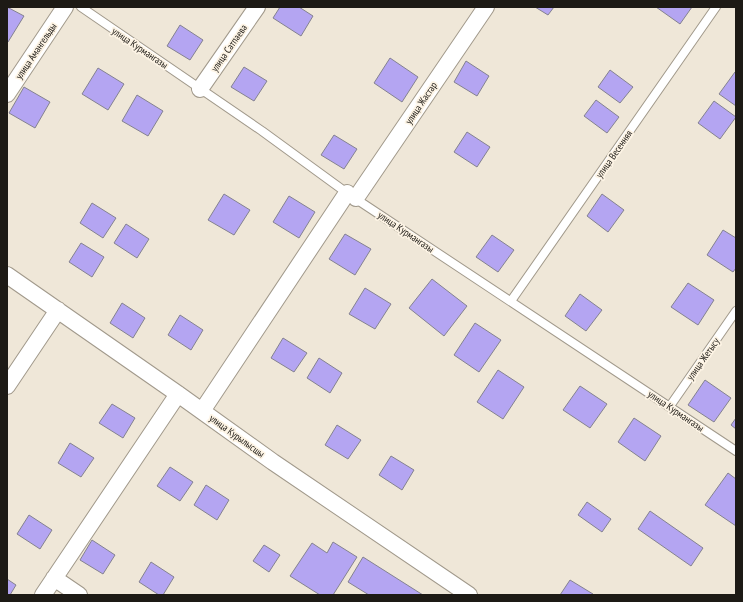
<svg xmlns="http://www.w3.org/2000/svg" width="743" height="602" viewBox="0 0 743 602" font-family="'PT Sans Narrow',sans-serif">
  <style>
    .building { fill: #b4a5f2; stroke: #848290 }
    .lines { fill: none; stroke-linecap: round; stroke-linejoin: round }
    .service-casing { stroke: #a1998b; stroke-width: 10 }
    .minor-casing { stroke: #a1998b; stroke-width: 18 }
    .service { stroke: #fff; stroke-width: 8 }
    .minor { stroke: #fff; stroke-width: 16 }
    .labels { text-anchor: middle; dominant-baseline: central; stroke-width: 3.5; stroke-linejoin: round; paint-order: stroke }
    .street-label { font-size: 10px; fill: #1d1a15; stroke: #fdf4e5 }
  </style>
  <rect width="100%" height="100%" fill="#efe7d8"/>
  <path class="building" d="M 7,7 L 24,16 L 8,42 L 7,41 Z
    M 280,7 L 299,7 L 313,16 L 301,36 L 273,18 Z
    M 535,7 L 554,7 L 548,15 Z
    M 656,7 L 692,7 L 680,24 Z
    M 180,25 L 203,40 L 190,60 L 167,46 Z
    M 390,58 L 418,77 L 402,102 L 374,83 Z
    M 466,61 L 489,76 L 477,96 L 454,82 Z
    M 244,67 L 267,81 L 254,101 L 231,87 Z
    M 98,68 L 124,84 L 108,110 L 82,94 Z
    M 610,70 L 633,87 L 620,103 L 598,87 Z
    M 735,72 L 736,73 L 736,106 L 719,94 Z
    M 24,87 L 50,102 L 35,128 L 9,113 Z
    M 137,95 L 163,111 L 148,136 L 122,121 Z
    M 596,100 L 619,117 L 607,133 L 584,116 Z
    M 714,101 L 736,117 L 720,139 L 698,123 Z
    M 467,132 L 490,147 L 477,167 L 454,152 Z
    M 334,135 L 357,149 L 344,169 L 321,155 Z
    M 224,194 L 250,210 L 234,235 L 208,220 Z
    M 602,194 L 624,210 L 608,232 L 587,216 Z
    M 289,196 L 315,212 L 299,238 L 273,222 Z
    M 92,203 L 116,218 L 103,238 L 80,223 Z
    M 126,224 L 149,239 L 137,258 L 114,243 Z
    M 723,230 L 736,238 L 736,268 L 733,272 L 707,255 Z
    M 345,234 L 371,249 L 355,275 L 329,259 Z
    M 492,235 L 514,250 L 498,272 L 476,257 Z
    M 81,243 L 104,257 L 92,277 L 69,262 Z
    M 432,279 L 467,306 L 444,336 L 409,308 Z
    M 688,283 L 714,300 L 698,325 L 671,307 Z
    M 365,288 L 391,304 L 375,329 L 349,314 Z
    M 580,294 L 602,310 L 586,331 L 565,316 Z
    M 122,303 L 145,318 L 133,338 L 110,323 Z
    M 180,315 L 203,330 L 191,350 L 168,335 Z
    M 475,323 L 501,340 L 479,372 L 454,355 Z
    M 283,338 L 307,353 L 294,372 L 271,358 Z
    M 319,358 L 342,373 L 330,393 L 307,378 Z
    M 498,370 L 524,387 L 503,419 L 477,402 Z
    M 705,380 L 731,398 L 714,422 L 688,405 Z
    M 580,386 L 607,404 L 590,428 L 563,410 Z
    M 112,404 L 135,418 L 123,438 L 99,423 Z
    M 634,418 L 661,436 L 645,461 L 618,442 Z
    M 736,418 L 736,429 L 731,425 Z
    M 337,425 L 361,440 L 348,459 L 325,445 Z
    M 70,443 L 94,458 L 81,477 L 58,463 Z
    M 391,456 L 414,470 L 402,490 L 379,475 Z
    M 170,467 L 193,482 L 180,501 L 157,486 Z
    M 728,473 L 736,479 L 736,526 L 705,505 Z
    M 206,485 L 229,500 L 217,520 L 194,505 Z
    M 587,502 L 611,519 L 602,532 L 578,515 Z
    M 650,511 L 703,548 L 691,566 L 638,529 Z
    M 29,515 L 52,530 L 40,549 L 17,534 Z
    M 92,540 L 115,555 L 103,574 L 80,560 Z
    M 333,542 L 357,557 L 333,595 L 320,595 L 290,576 L 312,543 L 327,553 Z
    M 264,545 L 280,555 L 269,572 L 253,561 Z
    M 363,557 L 423,595 L 369,595 L 348,582 Z
    M 151,562 L 174,577 L 163,595 L 159,595 L 139,582 Z
    M 7,579 L 16,585 L 10,595 L 7,595 Z
    M 570,580 L 593,594 L 593,595 L 560,595 Z"/>
  <g class="lines">
    <g class="service-casing">
      <path id="service" d="M 81,7 L 262,131 L 347,193 L 736,451
        M 511,301 L 716,7
        M 670,406 L 736,311"/>
    </g>
    <g class="minor-casing">
      <path id="minor" d="M 200,89 L 257,7
        M 7,94 L 65,7
        M 356,198 L 486,7
        M 7,275 L 178,394 L 273,462 L 469,595
        M 7,386 L 58,310
        M 202,411 L 347,193
        M 54,578 L 79,595
        M 43,595 L 178,394"/>
    </g>
    <use href="#service" class="service"/>
    <use href="#minor" class="minor"/>
  </g>
  <g class="labels">
    <g class="street-label">
      <text transform="translate(140 48) rotate(34)">улица Курмангазы</text>
      <text transform="translate(229 48) rotate(-55)">улица Сатпаева</text>
      <text transform="translate(36 51) rotate(-56)">улица Амангельды</text>
      <text transform="translate(421 103) rotate(-56)">улица Жастар</text>
      <text transform="translate(614 154) rotate(-55)">улица Весенняя</text>
      <text transform="translate(406 232) rotate(34)">улица Курмангазы</text>
      <text transform="translate(703 359) rotate(-55)">улица Жетысу</text>
      <text transform="translate(676 411) rotate(34)">улица Курмангазы</text>
      <text transform="translate(237 436) rotate(36)">улица Курылысшы</text>
    </g>
  </g>
  <rect width="743" height="602" fill="none" stroke="#1d1a15" stroke-width="16"/>
</svg>
